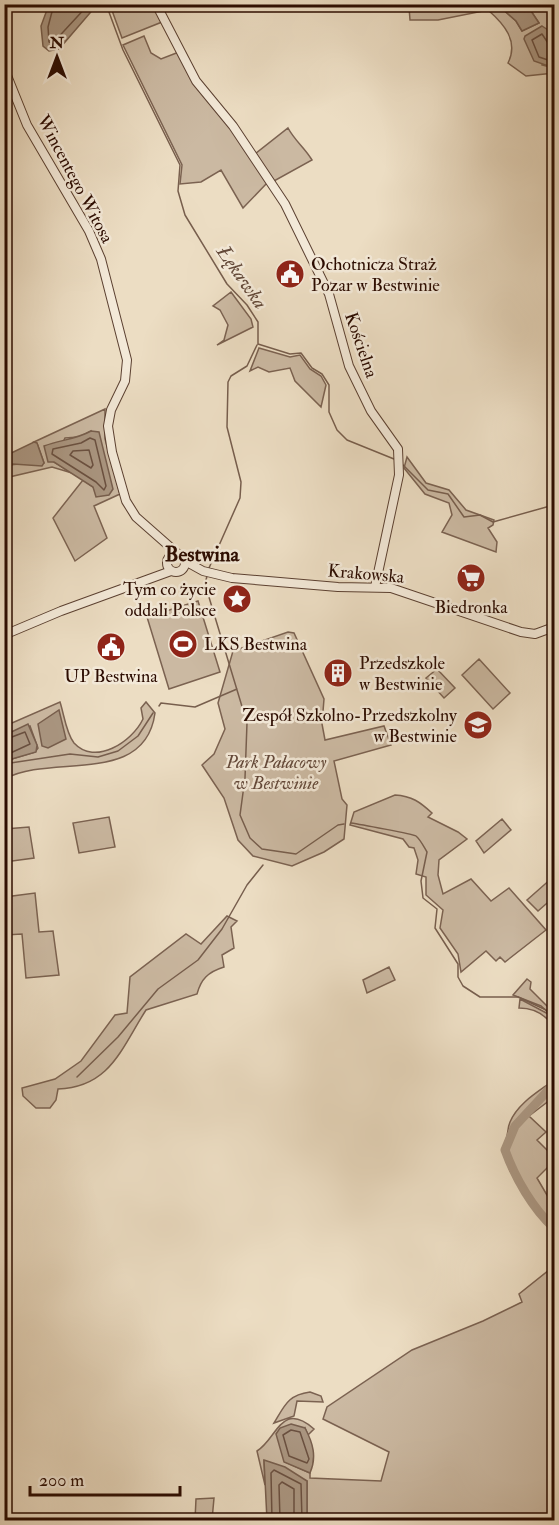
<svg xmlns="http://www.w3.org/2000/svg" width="559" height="1525" viewBox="0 0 559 1525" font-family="'IM FELL Double Pica',serif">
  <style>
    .green { fill: #cbb9a2; stroke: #7b6251; stroke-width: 1.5 }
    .water { fill: #aa9681; stroke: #775e4d; stroke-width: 1.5 }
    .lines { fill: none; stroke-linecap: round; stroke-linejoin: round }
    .shore { stroke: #6a5040; stroke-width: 1.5 }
    .stream { stroke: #775e4d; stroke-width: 1.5 }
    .river { stroke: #aa9681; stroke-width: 9 }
    .tertiary-casing { stroke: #5b4031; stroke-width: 10 }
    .tertiary { stroke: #f3e9d8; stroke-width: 8 }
    .labels { text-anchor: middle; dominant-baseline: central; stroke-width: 5; stroke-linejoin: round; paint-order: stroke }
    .street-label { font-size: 18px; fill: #2b0b00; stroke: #f3e9d8 }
    .poi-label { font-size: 18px; fill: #2b0b00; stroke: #f3e9d8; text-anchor: start }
    .park-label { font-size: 18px; font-style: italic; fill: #634839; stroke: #f3e9d8 }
    .water-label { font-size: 20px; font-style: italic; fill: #644a3a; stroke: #f3e9d8 }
    .quarter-label { font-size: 21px; font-weight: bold; fill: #2b0b00; stroke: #f3e9d8 }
  </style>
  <rect width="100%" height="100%" fill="#ecddc3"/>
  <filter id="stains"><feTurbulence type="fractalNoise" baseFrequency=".00333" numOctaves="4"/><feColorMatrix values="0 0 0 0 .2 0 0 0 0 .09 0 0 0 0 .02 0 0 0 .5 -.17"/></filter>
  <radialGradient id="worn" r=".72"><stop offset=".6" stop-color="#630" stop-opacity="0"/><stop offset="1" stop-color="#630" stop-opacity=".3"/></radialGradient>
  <path class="green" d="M 418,4 L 498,5 L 516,21 L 522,31 L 539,23 L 527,5 L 551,5 L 554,11 L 554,45 L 548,30 L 542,65 L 554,68 L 554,73 L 526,76 L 508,63 C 519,41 504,24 488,10 L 438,20 L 410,20 L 409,7 Z
    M 110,5 L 153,5 L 162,22 L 122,38 Z
    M 144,36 L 151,53 L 161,59 L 179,52 L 268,182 L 243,208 L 221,170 L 201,182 L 180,184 L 182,165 L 123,45 Z
    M 288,128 C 295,141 305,148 312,160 L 274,181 L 255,154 Z
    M 231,292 L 251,319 L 253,327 L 217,345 L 224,340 L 228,325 L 220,310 L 213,306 Z
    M 259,348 L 290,357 L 300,355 L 310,369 L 321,376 L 326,385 L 321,407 L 295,381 L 290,368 L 269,372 L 258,367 L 250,371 Z
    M 105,409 L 105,439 L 120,494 L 94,506 L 107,538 L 75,561 L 53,518 L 83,480 L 93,487 L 91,431 L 79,437 L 65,438 L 54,462 L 72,473 L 52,467 L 5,478 L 4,467 C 16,462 31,465 44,463 L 37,443 L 34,442 Z
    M 407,457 L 426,483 L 449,490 L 466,510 L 494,520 L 493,525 L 488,528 L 497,542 L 496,552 L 442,532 L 452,515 L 449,503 L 425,494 L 404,468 Z
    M 198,601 L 220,672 L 169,689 L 147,617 Z
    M 288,632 L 294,633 L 324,699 L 322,724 L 325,740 L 384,726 L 391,745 L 334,761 L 342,799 L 347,805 L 344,839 L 324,852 L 292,866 L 253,856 L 238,840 L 224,798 L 202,765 L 214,754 L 225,729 L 218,703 L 233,651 Z
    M 479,659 L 510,693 L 493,709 L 462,675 Z
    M 437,669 L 455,688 L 444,698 L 426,678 Z
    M 60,702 C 64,714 66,733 74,743 C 95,766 132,742 143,719 L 141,708 L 146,702 L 155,713 C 145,787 51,753 5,779 L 5,761 L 35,752 L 38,748 L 30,726 L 5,735 L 5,726 Z
    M 395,795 C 412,796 420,802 432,813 L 428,817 L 458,832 L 467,839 L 439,860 L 438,875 L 443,894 L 471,879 L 491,901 L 509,888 L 546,930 L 505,962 L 500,957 L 496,961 L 486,951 L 461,972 L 458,954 L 440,928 L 443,910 L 426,895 L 426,877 L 416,874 L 418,860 L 414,848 L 409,847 L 403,839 L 350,825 L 354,812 Z
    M 109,817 L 115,847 L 79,853 L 73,823 Z
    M 502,819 L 511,830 L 484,853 L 476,841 Z
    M 29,827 L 34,858 L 5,862 L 5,829 Z
    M 553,877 L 554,897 L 538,911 L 527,900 Z
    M 35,893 L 39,932 L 53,931 L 59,975 L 26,978 L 22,934 L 5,935 L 5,897 Z
    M 227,916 L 237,921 L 231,927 L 234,948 L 222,955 L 224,967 C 208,972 201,979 197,994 L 146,1010 C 121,1049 110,1087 58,1089 L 56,1100 L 50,1108 L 36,1108 L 23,1096 L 22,1088 L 55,1079 L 81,1061 L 115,1015 L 127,1013 L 130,977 L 186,934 L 201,944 Z
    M 389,967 L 395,980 L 367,993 L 363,980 Z
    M 527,979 L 531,982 L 530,989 L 554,1013 L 554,1027 C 546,1015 534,1008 519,1008 L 520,999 L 552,1016 L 541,1006 L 513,995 Z
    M 554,1080 L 554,1097 L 529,1116 L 546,1132 L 537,1140 L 554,1157 L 554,1161 L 537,1178 L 554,1207 L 554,1233 L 510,1171 L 502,1149 C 510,1135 506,1131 510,1122 C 518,1103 538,1092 554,1080 Z
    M 554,1266 L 554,1520 L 307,1520 L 307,1481 L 264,1461 L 265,1485 L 257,1451 C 277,1439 281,1400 314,1429 L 308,1435 L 305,1428 L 285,1462 L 310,1473 L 310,1478 L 381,1481 L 389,1452 L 323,1419 L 327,1407 L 412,1350 L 483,1321 L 522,1302 L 519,1294 Z
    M 310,1392 L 321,1396 L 323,1402 L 297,1401 L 294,1416 L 274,1423 C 285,1405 288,1395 310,1392 Z
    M 214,1498 L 212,1520 L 195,1520 L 196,1499 Z"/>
  <path class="water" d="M 53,5 L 96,6 L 59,49 L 49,51 L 43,46 L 41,26 L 48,7 Z
    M 498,5 L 527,5 L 539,23 L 522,31 L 516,21 Z
    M 542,26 L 548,30 L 554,45 L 554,68 L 534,61 L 524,39 L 525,36 Z
    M 91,431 L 99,432 L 113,489 L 109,495 L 96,497 L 93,487 L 54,462 L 48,462 L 44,446 C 60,440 77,439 91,431 Z
    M 34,442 L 37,443 L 44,463 L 42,466 L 13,464 L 5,467 L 5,456 Z
    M 59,710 L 66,739 L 48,748 L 42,746 L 38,724 Z
    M 28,724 L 37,745 L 36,752 L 5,761 L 5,735 Z
    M 291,1424 L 305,1428 C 313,1443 317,1457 310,1473 L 284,1462 L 276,1434 L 280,1428 Z
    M 264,1460 L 285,1467 L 307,1481 L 307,1520 L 267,1520 Z"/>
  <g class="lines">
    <path class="shore" d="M 54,4 L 48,27 L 49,42 L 52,44 L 89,4
      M 554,45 L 548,43 L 542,34 L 532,40 L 539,57 L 554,62
      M 90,438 L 95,440 L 106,486 L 104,490 L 96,482 L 52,454 L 53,449 L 81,443 Z
      M 89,450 L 93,465 L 91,468 L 70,455 L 73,451 Z
      M 4,740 L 25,732 L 30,744 L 4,756
      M 291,1430 L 300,1432 L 309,1459 L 307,1463 L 289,1456 L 283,1435 Z
      M 272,1520 L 271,1473 L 274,1470 L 301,1484 L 302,1520
      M 280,1520 L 279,1485 L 282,1482 L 294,1489 L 294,1520"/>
    <path class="stream" d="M 106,4 L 123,50 L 180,165 L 178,191 L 185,215 L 227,284 L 247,305 L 258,322 L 258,344 L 290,354 L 301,353 L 312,368 L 322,374 L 329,385 L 329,412 L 337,430 L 347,440 L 394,459
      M 401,463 L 428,490 L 448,494 L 464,517 L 480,515 L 493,522 L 550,506 L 554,509
      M 209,568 L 240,498 L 241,482 L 227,427 L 228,382 L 231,376 L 247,366 L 257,345
      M 207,576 L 205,584 L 247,723 L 245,778 L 240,815 L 250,838 L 262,849 L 296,854 L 338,825 L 344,824
      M 159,706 L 161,703 L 195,707 L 237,689
      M 4,764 L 70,754 L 98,757 L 118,751 L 138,736 L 153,713
      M 351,823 C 358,824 413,834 416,836 C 420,839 424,847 427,852 L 421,881 L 423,898 L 437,909 L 435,928 L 458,964 L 458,977 L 463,986 L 480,997 L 518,997 L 546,1010 L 554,1020
      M 77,1077 L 118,1037 L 158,989 L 198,960 L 222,929 L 247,885 L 263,865"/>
    <path class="river" d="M 554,1084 L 515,1126 L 505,1150 C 515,1178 533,1209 554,1228"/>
    <g class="tertiary-casing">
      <path id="tertiary" d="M 156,4 L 196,81 L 233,126 L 285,204 L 329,294 L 349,366 L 371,411 L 398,449 L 399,475 L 375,587
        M 4,68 L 27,125 L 89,231 L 101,259 L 127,360 L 125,381 L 111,410 L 108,426 L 112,452 L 126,501 L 136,517 L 178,554
        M167 563a9 9 0 1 1 18 0a9 9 0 1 1-18 0Z
        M 185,561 L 203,571 L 232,578 L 338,587 L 391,588 L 521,632 L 535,634 L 554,627
        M 4,635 L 61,611 L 171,571
        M 4,1406 L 4,1471"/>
    </g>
    <use href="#tertiary" class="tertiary"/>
  </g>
  <defs>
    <g id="civic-disc" transform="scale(1.5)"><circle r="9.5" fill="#8f2418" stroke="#f3e9d8"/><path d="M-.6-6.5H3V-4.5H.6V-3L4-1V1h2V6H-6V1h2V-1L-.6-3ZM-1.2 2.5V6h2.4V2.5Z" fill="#fff"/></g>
    <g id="supermarket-disc" transform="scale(1.5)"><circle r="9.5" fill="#8f2418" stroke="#f3e9d8"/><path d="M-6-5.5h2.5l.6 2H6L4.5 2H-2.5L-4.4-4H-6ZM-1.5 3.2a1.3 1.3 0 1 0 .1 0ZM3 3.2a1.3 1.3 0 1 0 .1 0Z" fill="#fff"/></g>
    <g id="sight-disc" transform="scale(1.5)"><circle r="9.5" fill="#8f2418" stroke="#f3e9d8"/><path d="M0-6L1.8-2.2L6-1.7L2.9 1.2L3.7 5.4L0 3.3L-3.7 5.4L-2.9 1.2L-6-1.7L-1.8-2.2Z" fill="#fff"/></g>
    <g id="stadium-disc" transform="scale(1.5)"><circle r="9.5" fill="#8f2418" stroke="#f3e9d8"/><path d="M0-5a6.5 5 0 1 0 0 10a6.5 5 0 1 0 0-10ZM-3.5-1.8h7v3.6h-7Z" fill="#fff"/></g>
    <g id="building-disc" transform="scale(1.5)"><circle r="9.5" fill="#8f2418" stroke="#f3e9d8"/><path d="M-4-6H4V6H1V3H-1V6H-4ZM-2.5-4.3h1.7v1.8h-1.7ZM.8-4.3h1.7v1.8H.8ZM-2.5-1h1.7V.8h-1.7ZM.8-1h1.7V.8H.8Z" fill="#fff"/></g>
    <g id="school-disc" transform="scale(1.5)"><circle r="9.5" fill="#8f2418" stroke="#f3e9d8"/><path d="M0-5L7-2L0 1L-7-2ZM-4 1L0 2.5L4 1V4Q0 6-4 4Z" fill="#fff"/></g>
  </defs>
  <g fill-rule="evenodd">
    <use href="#civic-disc" x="290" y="274"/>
    <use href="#supermarket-disc" x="471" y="578"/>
    <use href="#sight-disc" x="237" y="599"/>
    <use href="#stadium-disc" x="183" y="644"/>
    <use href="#civic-disc" x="111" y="647"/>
    <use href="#building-disc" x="338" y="673"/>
    <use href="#school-disc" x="478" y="725"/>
  </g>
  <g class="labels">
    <g class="street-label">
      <text transform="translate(75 179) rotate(62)">Wincentego Witosa</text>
      <text transform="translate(361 345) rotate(71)">Kościelna</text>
      <text transform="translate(366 574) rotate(5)">Krakowska</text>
    </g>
    <g class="poi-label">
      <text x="311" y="264">Ochotnicza Straż<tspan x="311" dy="21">Pozar w Bestwinie</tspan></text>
      <text x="216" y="589" text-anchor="end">Tym co życie<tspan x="216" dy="21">oddali Polsce</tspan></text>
      <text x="471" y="607" text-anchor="middle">Biedronka</text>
      <text x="204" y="644">LKS Bestwina</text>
      <text x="359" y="663">Przedszkole<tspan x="359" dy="21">w Bestwinie</tspan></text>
      <text x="111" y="676" text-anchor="middle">UP Bestwina</text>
      <text x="457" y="715" text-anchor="end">Zespół Szkolno-Przedszkolny<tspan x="457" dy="21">w Bestwinie</tspan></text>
    </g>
    <g class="park-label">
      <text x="276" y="762">Park Pałacowy<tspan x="276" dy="21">w Bestwinie</tspan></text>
    </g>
    <g class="water-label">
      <text transform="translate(242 277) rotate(55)">Łękawka</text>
    </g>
    <g class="quarter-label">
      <text x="202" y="554">Bestwina</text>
    </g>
  </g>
  <rect width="559" height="1525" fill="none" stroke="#ecddc3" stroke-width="24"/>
  <rect x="6" y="6" width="547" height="1513" fill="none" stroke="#2b0b00" stroke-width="3"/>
  <rect x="12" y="12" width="535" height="1501" fill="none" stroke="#2b0b00" stroke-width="1.5"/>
  <g transform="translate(57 57)" stroke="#f3e9d8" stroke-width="4.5" paint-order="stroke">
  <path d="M0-4.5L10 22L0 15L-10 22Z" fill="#2b0b00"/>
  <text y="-9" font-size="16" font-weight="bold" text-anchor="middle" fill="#2b0b00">N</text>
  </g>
  <path d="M30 1486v9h150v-9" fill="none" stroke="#2b0b00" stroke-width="3"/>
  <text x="39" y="1486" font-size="18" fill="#2b0b00" stroke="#f3e9d8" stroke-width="4.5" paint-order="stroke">200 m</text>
  <rect width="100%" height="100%" filter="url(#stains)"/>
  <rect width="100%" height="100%" fill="url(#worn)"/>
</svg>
